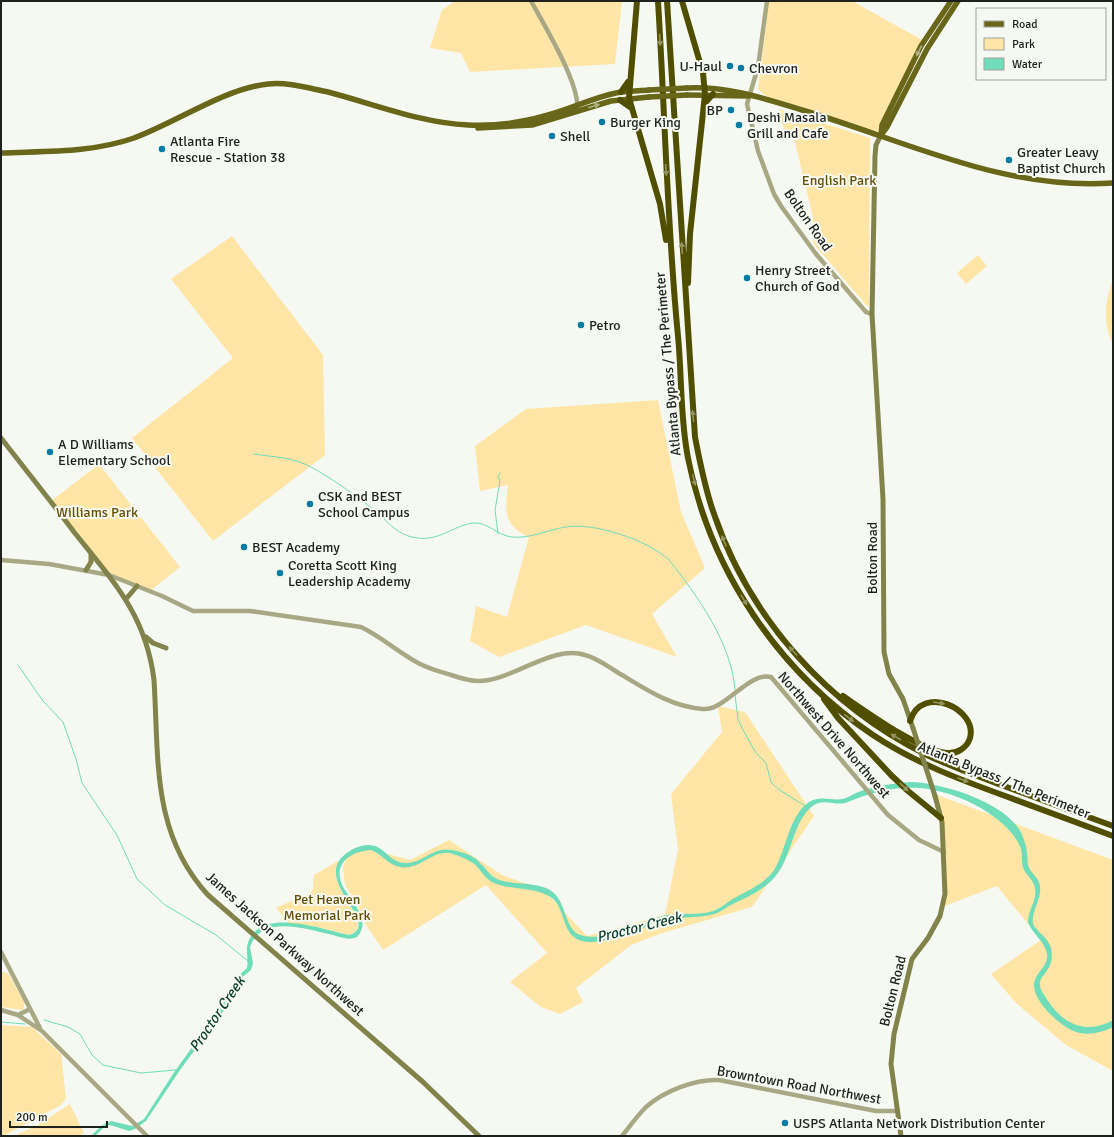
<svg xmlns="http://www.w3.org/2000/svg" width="1114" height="1137" viewBox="0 0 1114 1137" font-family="Signika,sans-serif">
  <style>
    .green { fill: #ffe6a6 }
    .water { fill: #6fddba }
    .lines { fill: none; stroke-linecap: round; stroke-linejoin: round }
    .stream { stroke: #6fddba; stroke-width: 1 }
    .tertiary { stroke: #a8a984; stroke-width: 4.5 }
    .secondary { stroke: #82834a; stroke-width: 5 }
    .primary { stroke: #686719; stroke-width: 5.5 }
    .motorway { stroke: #504f00; stroke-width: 6 }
    .secondary-bridge { stroke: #82834a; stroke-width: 5 }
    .primary-bridge { stroke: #686719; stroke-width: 5.5 }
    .oneway { fill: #929361 }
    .oneway2 { fill: #afb086 }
    .poi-dot { fill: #047ba3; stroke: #f6f9f2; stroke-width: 1.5 }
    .labels { text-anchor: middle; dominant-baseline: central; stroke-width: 4; stroke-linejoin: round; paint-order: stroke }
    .poi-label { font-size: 14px; fill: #1f211e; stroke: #f6f9f2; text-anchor: start }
    .park-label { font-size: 14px; fill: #654f05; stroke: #f6f9f2 }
    .street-label { font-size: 14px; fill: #1f211e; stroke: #f6f9f2 }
    .water-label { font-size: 15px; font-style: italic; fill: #0d3f31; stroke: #f6f9f2 }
  </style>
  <rect width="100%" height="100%" fill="#f6f9f2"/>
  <path class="green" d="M 455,1 L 622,1 L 615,64 L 470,72 L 461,53 L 430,48 L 442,10 Z
    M 769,1 L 852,1 L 926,42 L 877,134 L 772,102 L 758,89 Z
    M 779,109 L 870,138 L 869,306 L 867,306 L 813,243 L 813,217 L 793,134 L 784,131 Z
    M 232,236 L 323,355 L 325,455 L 213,541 L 132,438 L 233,358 L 171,279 Z
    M 978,255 L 987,266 L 966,284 L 957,273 Z
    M 1112,282 L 1113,283 L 1113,345 C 1103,321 1104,307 1112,282 Z
    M 658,400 L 681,512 L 705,568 L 652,614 L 677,657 L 586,625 L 499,657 L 470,641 L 476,606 L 507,617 L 529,537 C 503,525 505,511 508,485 L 480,491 L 475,446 L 526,409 Z
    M 99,464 L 180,567 L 150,591 L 109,575 L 50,502 Z
    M 718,706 L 745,712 L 814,816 L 752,907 L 662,933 L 631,945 L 576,988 L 583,1002 L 560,1014 L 541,1007 L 510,982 L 547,953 L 486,885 L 383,950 L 364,922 L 359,908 L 345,885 L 343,868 L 347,855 L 366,848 L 410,860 L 449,840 L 502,875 L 544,890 L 587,936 L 665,915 L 678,849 L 671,794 L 722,732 Z
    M 932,793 L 1113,860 L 1113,1071 L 1066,1045 L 1016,1003 L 991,974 L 1041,940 L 997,886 L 942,907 L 944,823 Z
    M 340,860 C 328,882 349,899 357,919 C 359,928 357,932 349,935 L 318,927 L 289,923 L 276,908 C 283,904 310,895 312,891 C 314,887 313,880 314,875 Z
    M 1,972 L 8,973 L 25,1003 L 23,1010 L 1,1007 Z
    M 1,1025 L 32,1027 L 61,1054 L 66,1098 L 61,1105 L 3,1136 L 1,1136 Z
    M 70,1104 L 84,1133 L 79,1136 L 14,1136 L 38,1125 Z"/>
  <path class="water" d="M 911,782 C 942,783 996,800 1016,825 C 1022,832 1026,843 1027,853 C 1028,857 1027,861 1028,865 C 1030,873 1039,877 1040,886 C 1042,900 1031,910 1033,924 C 1038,933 1048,937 1051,948 C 1056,970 1038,975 1040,985 C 1040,990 1045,996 1048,1001 C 1064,1025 1087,1035 1113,1020 L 1113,1027 C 1104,1032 1090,1035 1080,1033 C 1063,1030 1036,1004 1034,987 C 1033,973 1049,967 1047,954 C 1045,941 1032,934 1028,922 C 1028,910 1037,901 1035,889 C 1034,879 1025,875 1023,867 C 1021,859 1023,853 1020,846 C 1005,814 953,790 919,788 C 896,786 868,793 848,802 C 837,807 825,798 814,805 C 794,818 792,854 778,873 C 766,890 747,897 729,906 C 724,909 719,913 714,914 C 697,919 677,916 658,921 C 650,924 643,929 635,932 C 622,937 606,941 593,942 C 557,943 570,908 549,896 C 532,887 511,890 494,883 C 484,879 481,869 473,863 C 467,859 455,854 449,853 C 431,851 419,871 400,867 C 388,865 382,854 371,850 C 354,851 334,861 341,882 C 347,899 374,918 357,937 C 349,941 340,937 333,935 C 308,930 262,913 250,947 L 253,963 L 251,970 L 240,979 L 223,1012 L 180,1070 L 146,1121 L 135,1129 L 129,1131 L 110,1125 L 104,1127 L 95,1136 L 91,1136 L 101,1126 L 111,1121 L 132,1126 L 144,1119 L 173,1074 L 219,1009 L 237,977 L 247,968 C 249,958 244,948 250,938 C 266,908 324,930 349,935 C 382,924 318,886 341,858 C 346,853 353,848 361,846 C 384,840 386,862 405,863 C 423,864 432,846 452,850 C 462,852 474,855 480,863 C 486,868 489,875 497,879 C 511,885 531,882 546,888 C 566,896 562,919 575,932 C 587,942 621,934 635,928 C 646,923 654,917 667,915 C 682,912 699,916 713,911 C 721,908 726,903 733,899 C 747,890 764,885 774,870 C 787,849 788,817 809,802 C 821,795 831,801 843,799 C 849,797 855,793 861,791 C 876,786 895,783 911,782 Z"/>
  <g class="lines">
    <path class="stream" d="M 253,454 C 273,457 293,457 311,467 C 331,478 351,492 369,506 C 386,518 395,536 418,538 C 439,541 453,526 473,523 C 486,521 498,536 512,537 C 529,539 548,530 565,527 C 594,522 648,540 669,560 C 697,595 732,644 735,690
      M 498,534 L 495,510 L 500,481 L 498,477 L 500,473
      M 18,665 L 43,701 L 63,722 L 76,759 L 82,783 L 117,835 L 137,879 L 165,905 L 216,935 L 248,961
      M 735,695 L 738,719 L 742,728 L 756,753 L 766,763 L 771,782 L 778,789 L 805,806
      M 44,1020 L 68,1027 L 80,1034 L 92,1055 L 103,1065 L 141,1073 L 176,1070
      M 1,1022 L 25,1024"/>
    <path class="tertiary" d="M 531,1 C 543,23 580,84 577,108
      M 767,1 L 758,67 L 747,104 L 758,151 L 774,194 L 781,206 L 816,254 L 866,312 L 872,314
      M 1,560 L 49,564 L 109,575 L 162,596 L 193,611 L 250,611 L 361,627 C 382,637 399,653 420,664 C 430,669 441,672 451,675 C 460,678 469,681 478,681 C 513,681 552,644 585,655 C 597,658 607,666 617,672 C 644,688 671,707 703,709 C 725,711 749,671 771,677 L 888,815 L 919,840 L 944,852
      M 1,952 L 40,1028
      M 1,1010 L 18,1015 L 42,1031 L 147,1136
      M 18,1015 L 30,1009
      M 622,1136 C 630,1126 637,1116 646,1107 C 664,1091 695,1079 719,1080 L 876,1111 L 897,1111"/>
    <path class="secondary" d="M 881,135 L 876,145 L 875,156 L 872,314 L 883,499 L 884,652 L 889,674 L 903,699 L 913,728
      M 1,438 C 25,469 50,500 74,532 C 113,581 146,615 154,680 C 159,758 151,833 208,895 L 423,1082 L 479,1136
      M 86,570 L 91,562 L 91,553
      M 126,599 L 137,586
      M 146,637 L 153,643 L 166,648
      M 901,1136 L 891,1064 L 894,1034 L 912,959 L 928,938 L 940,916 L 945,894 L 942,822 L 935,796"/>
    <path class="primary" d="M 687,88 C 727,86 763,98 802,110 C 904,140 1003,191 1113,183
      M 687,95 L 749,96
      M 478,128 L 532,125 L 611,101 L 649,97
      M 881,135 L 887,127 L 927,49 L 958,1
      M 881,135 L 882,125 L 921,46 L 951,1
      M 1,153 C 46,151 91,153 134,138 C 175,123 226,88 268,84 C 288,82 308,88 328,92 C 374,104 421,123 468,125 C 495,126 522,123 548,115 C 571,109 592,98 616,93 C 626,91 638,91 649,90"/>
    <path class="motorway" d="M 637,1 L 629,98 L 660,204 L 666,240
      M 658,1 C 665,113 667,225 678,336 C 682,377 680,418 688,458 C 710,570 778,671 873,735 C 915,763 961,780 1008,797 C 1043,810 1078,823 1113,836
      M 667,1 L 695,437 C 700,463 705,489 714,514 C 750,619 828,706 927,755 C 952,767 978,776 1004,786 C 1040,799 1077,813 1113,826
      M 682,1 L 703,73 L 705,94 L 690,234 L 688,283
      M 621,92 L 628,82
      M 620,100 L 630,107
      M 705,103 L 713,94
      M 843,696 C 865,711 922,752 947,753 C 957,754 967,748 970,738 C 978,709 922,683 910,721
      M 824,699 L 838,718 L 891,775 L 908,791 L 941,818"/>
    <path class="secondary-bridge" d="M 913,728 L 935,796"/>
    <path class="primary-bridge" d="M 649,90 L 687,88
      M 649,97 L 687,95"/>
  </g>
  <defs><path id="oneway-solid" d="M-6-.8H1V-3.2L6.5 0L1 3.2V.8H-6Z"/></defs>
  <g class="oneway">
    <use href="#oneway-solid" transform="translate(660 40) rotate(86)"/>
    <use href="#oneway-solid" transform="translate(666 170) rotate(87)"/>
    <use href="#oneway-solid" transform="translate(682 248) rotate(-94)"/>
    <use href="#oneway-solid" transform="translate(693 416) rotate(-96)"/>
    <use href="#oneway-solid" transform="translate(694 480) rotate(76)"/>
    <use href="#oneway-solid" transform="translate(724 541) rotate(-113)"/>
    <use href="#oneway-solid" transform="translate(744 600) rotate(59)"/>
    <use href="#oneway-solid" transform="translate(793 651) rotate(-131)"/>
    <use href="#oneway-solid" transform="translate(939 703) rotate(9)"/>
    <use href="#oneway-solid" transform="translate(849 718) rotate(37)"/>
    <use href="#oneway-solid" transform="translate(896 737) rotate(-150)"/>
    <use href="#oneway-solid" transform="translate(963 780) rotate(21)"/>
    <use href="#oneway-solid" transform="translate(904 787) rotate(44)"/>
  </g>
  <g class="oneway2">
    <use href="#oneway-solid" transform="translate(919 51) rotate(117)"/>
    <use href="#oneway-solid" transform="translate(594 106) rotate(-17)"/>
  </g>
  <g class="poi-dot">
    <circle cx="730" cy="66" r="4"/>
    <circle cx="741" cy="68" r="4"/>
    <circle cx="731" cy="110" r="4"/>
    <circle cx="602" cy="122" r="4"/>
    <circle cx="739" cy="125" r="4"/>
    <circle cx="552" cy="136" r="4"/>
    <circle cx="162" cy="149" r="4"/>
    <circle cx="1009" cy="160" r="4"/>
    <circle cx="747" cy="278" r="4"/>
    <circle cx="581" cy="325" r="4"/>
    <circle cx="50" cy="452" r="4"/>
    <circle cx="310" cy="504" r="4"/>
    <circle cx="244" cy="547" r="4"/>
    <circle cx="280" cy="573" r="4"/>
    <circle cx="785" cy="1123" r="4"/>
  </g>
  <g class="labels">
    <g class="poi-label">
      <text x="722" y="66" text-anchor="end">U-Haul</text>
      <text x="749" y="68">Chevron</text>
      <text x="723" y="110" text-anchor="end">BP</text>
      <text x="747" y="117">Deshi Masala<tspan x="747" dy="16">Grill and Cafe</tspan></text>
      <text x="610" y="122">Burger King</text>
      <text x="560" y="136">Shell</text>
      <text x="170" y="141">Atlanta Fire<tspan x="170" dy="16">Rescue - Station 38</tspan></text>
      <text x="1017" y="152">Greater Leavy<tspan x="1017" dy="16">Baptist Church</tspan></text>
      <text x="755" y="270">Henry Street<tspan x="755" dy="16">Church of God</tspan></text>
      <text x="589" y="325">Petro</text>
      <text x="58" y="444">A D Williams<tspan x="58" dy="16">Elementary School</tspan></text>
      <text x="318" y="496">CSK and BEST<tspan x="318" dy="16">School Campus</tspan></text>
      <text x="252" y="547">BEST Academy</text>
      <text x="288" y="565">Coretta Scott King<tspan x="288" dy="16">Leadership Academy</tspan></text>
      <text x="793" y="1123">USPS Atlanta Network Distribution Center</text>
    </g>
    <g class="park-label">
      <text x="839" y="180">English Park</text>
      <text x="97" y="512">Williams Park</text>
      <text x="327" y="899">Pet Heaven<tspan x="327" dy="16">Memorial Park</tspan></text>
    </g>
    <g class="street-label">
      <text transform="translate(808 220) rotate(55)">Bolton Road</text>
      <text transform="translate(668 364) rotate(-95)">Atlanta Bypass / The Perimeter</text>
      <text transform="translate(872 558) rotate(-90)">Bolton Road</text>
      <text transform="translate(834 735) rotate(49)">Northwest Drive Northwest</text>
      <text transform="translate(1004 780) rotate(22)">Atlanta Bypass / The Perimeter</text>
      <text transform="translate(285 944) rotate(42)">James Jackson Parkway Northwest</text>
      <text transform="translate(893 991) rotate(-76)">Bolton Road</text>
      <text transform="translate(799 1085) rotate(10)">Browntown Road Northwest</text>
    </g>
    <g class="water-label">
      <text transform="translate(639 927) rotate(-14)">Proctor Creek</text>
      <text transform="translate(217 1014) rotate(-56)">Proctor Creek</text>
    </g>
  </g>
  <rect width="1114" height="1137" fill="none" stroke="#1f211e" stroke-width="4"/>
  <rect x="976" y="8" width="130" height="72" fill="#f6f9f2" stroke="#a0a39d"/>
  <rect x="984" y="21" width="20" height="6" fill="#686719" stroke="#a0a39d"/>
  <text x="1012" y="28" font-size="12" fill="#1f211e">Road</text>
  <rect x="984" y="38" width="20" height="12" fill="#ffe6a6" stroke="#a0a39d"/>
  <text x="1012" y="48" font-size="12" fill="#1f211e">Park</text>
  <rect x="984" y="58" width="20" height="12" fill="#6fddba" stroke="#a0a39d"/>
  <text x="1012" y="68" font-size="12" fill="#1f211e">Water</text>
  <path d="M10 1121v6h97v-6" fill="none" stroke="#1f211e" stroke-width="2"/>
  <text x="16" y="1121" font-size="12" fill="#1f211e" stroke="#f6f9f2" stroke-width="3" paint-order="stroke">200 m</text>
</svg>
